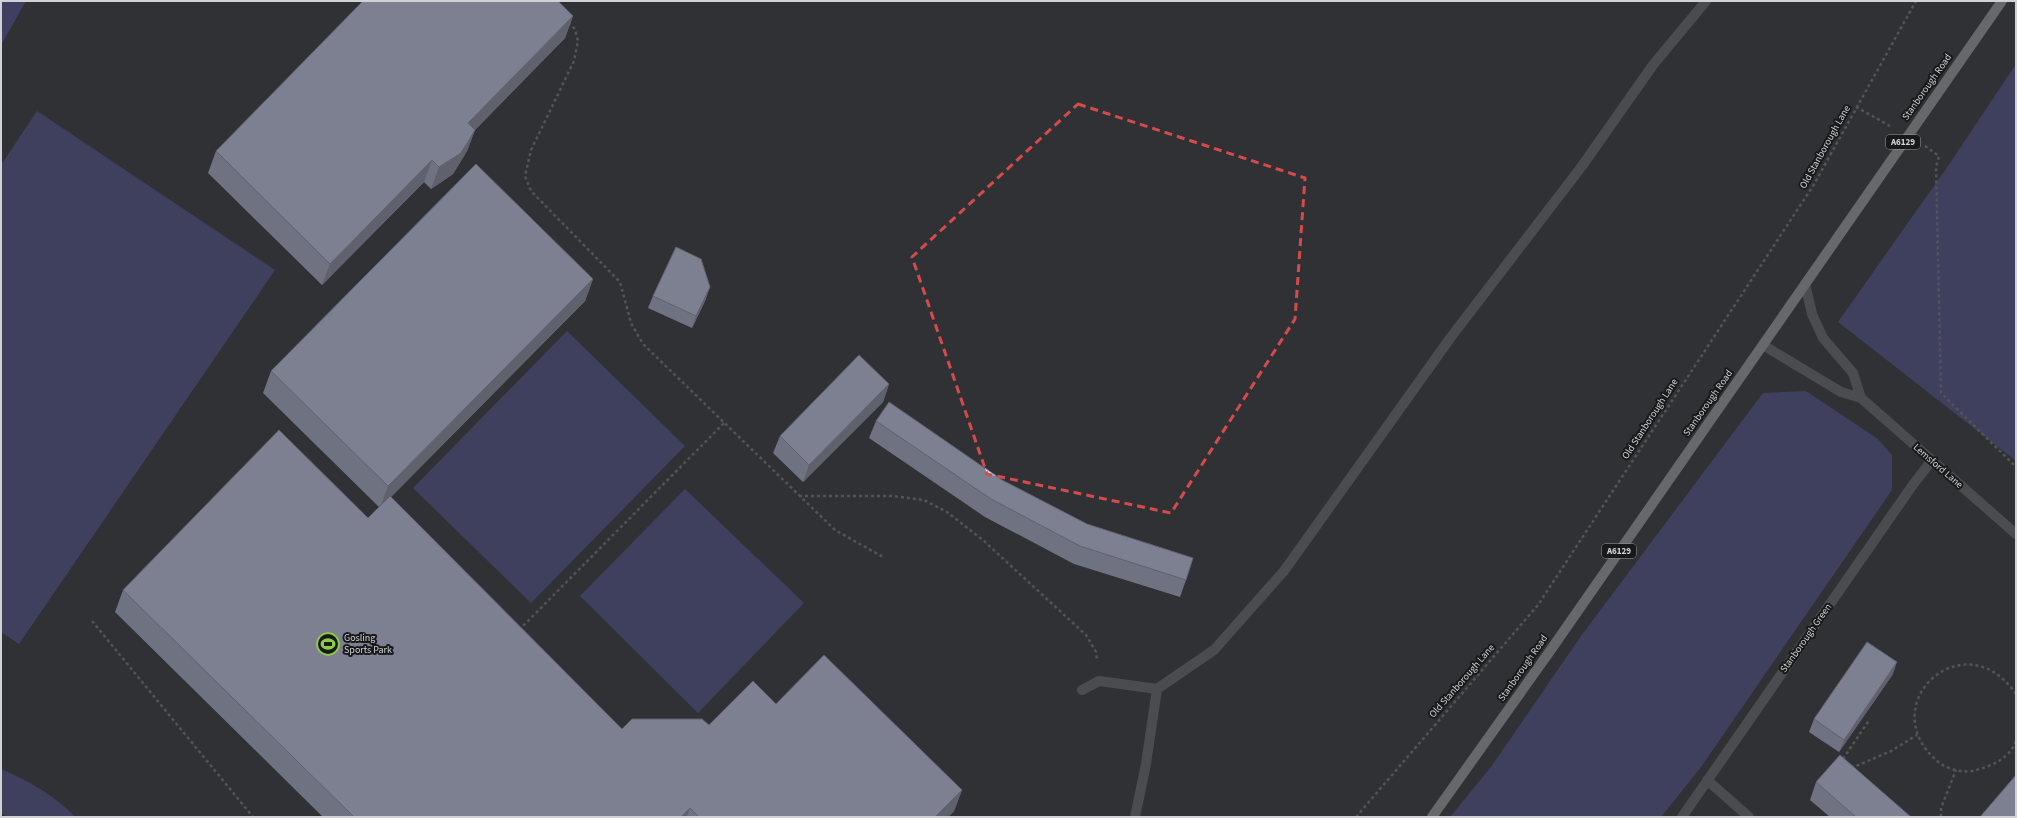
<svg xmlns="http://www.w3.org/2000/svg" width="2017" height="818" viewBox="0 0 2017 818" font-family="'Source Sans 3',sans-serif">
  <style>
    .green { fill: #505290 }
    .forest { fill: #525397 }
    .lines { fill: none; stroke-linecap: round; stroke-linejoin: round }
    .path { stroke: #7d7e82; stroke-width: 2.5; stroke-dasharray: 3 3; stroke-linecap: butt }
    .minor { stroke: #6e6e70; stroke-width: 10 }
    .major { stroke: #a9aaaf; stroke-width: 10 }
    .wall { fill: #bdc0db }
    .shaded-wall { fill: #9a9cb2 }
    .building { fill: #dcdfff; stroke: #9a9cb2 }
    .marked { fill: none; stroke: #d54a4b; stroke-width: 3; stroke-dasharray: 8 5; stroke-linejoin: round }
    .labels { text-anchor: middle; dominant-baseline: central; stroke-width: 4; stroke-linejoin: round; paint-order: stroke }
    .shield { fill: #18191b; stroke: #9a9a9d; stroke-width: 1 }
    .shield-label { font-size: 9px; font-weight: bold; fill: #d1d2d5 }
    .street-label { font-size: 10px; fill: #d1d2d5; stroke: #18191b }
    .poi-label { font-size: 10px; fill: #d1d2d5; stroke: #18191b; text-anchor: start }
  </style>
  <rect width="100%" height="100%" fill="#303135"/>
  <path class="green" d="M 2016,64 L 2016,461 L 1838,322 L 1948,166 Z
    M 37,111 L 275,270 L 19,644 L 1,632 L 1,165 Z
    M 567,331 L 685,446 L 531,603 L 413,488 Z
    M 1806,391 L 1878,439 L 1892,455 L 1892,490 L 1701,767 L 1661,817 L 1450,817 L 1491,767 L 1581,636 L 1763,393 Z
    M 685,489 L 804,603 L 698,713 L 580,596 Z
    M 1,769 C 27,780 56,796 75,817 L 8,817 L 1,813 Z"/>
  <path class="forest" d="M 1,1 L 26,1 L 1,45 Z"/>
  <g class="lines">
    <path class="path" d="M 568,23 L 575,29 L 578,41 L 574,61 L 531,150 L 525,176 L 531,191 L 620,282 L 631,323 L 643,344 L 835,530 L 883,557
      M 1856,107 L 1890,126
      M 1925,146 L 1939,156 L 1936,167 L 1941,393 L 2016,467
      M 799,496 L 893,496 L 924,500 L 947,512 L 984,541 L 1086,635 L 1096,652 L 1097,660
      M 92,621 L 253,817
      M 519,630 L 724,423
      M 2016,694 C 1964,619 1873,704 1936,760 C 1945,769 1964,774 1976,770 C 1992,766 2010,758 2016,741
      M 1843,759 L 1870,719
      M 1851,766 L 1854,767 L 1891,751 L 1917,735
      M 1356,817 L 1538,605 L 1813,186 L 1916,1
      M 1941,817 L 1941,808 L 1956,770"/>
    <path class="minor" d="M 1805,284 L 1812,314 L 1823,338 L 1853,373 L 1861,398
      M 1763,345 L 1841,392 L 1861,398 L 2016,534
      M 1082,690 L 1099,681 L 1157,689
      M 1707,780 L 1749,817
      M 1135,817 L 1146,764 L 1157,689 L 1214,650 L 1284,571 L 1451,337 L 1582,166 L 1653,65 L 1706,1
      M 1682,817 L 1912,486 L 1932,460"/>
    <path class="major" d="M 1432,817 L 1550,651 L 2002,1"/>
  </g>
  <path class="wall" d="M 573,16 L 565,38 L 475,130 L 467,151 L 453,174 L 431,189 L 424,182 L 322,285 L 208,173 L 216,151 Z
    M 593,279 L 585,301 L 391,497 L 622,729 L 709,725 L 776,704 L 962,790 L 954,811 L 948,817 L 323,817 L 115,612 L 123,590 L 368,518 L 379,507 L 263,393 L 271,371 Z
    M 653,296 L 706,299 L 692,328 L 648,308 Z
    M 889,384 L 883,402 L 803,482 L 773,453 L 780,436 Z
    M 876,421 L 1002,480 L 1087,524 L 1186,580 L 1180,597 L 1074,564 L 985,517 L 869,438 Z
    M 1893,674 L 1839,752 L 1809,732 L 1814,719 Z
    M 1816,782 L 1911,817 L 1830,817 L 1810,800 Z"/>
  <path class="shaded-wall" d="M 573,16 L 565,38 L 475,130 L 467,151 L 453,174 L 431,189 L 439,167 L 468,123 Z
    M 432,160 L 424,182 L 322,285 L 330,264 Z
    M 593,279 L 585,301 L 380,508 L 388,486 Z
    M 710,287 L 706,299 L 692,328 L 696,316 Z
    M 889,384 L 883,402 L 803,482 L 809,465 Z
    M 1897,662 L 1893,674 L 1839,752 L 1844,740 Z
    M 962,790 L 954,811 L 948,817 L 935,817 Z
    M 690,808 L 687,817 L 681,817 Z"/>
  <path class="building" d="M 363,1 L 558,1 L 573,16 L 468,123 L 475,130 L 461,153 L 439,167 L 432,160 L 330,264 L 216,151 Z
    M 476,164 L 593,279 L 388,486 L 271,371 Z
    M 676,247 L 701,259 L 710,287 L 696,316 L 653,296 Z
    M 859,355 L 889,384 L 809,465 L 780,436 Z
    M 889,402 L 1002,480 L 1087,524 L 1193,558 L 1186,580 L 1080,546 L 991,499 L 876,421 Z
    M 279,430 L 368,518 L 390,496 L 622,729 L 632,719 L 702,719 L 709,725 L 753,681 L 776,704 L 824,655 L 962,790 L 935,817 L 699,817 L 690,808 L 681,817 L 354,817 L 123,590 Z
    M 1867,642 L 1897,662 L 1844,740 L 1814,719 Z
    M 1840,755 L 1911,817 L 1856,817 L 1816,782 Z
    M 2016,775 L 2016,817 L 1980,817 Z"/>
  <path d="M0 0H2017V818H0ZM 1078,104 L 1305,178 L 1295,319 L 1171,513 L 987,474 L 912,257 Z" fill="#303135" fill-opacity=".55" fill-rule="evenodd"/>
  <path class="marked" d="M 1078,104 L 1305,178 L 1295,319 L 1171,513 L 987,474 L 912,257 Z"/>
  <defs>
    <g id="stadium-ring" transform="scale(1.15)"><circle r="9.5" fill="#18191b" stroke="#8ece43" stroke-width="1.5"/><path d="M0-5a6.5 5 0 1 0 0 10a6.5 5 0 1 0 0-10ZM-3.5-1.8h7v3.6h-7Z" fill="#8ece43"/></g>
  </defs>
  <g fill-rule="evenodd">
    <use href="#stadium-ring" x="328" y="644"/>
  </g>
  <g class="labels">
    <g class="shield">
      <rect x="1886" y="135" width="34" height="14" rx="3"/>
      <rect x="1602" y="544" width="34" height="14" rx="3"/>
    </g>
    <g class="shield-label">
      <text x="1903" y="142">A6129</text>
      <text x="1619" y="551">A6129</text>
    </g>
    <g class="street-label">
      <text transform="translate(1927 87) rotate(-55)">Stanborough Road</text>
      <text transform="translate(1825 147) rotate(-61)">Old Stanborough Lane</text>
      <text transform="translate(1708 403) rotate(-55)">Stanborough Road</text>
      <text transform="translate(1650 419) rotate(-57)">Old Stanborough Lane</text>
      <text transform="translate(1938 466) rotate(41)">Lemsford Lane</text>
      <text transform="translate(1806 638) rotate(-55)">Stanborough Green</text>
      <text transform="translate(1523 668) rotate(-55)">Stanborough Road</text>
      <text transform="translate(1462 681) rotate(-49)">Old Stanborough Lane</text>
    </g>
    <g class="poi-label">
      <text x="344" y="638">Gosling<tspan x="344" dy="12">Sports Park</tspan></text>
    </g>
  </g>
  <rect width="2017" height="818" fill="none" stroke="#d1d2d5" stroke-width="4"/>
</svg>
